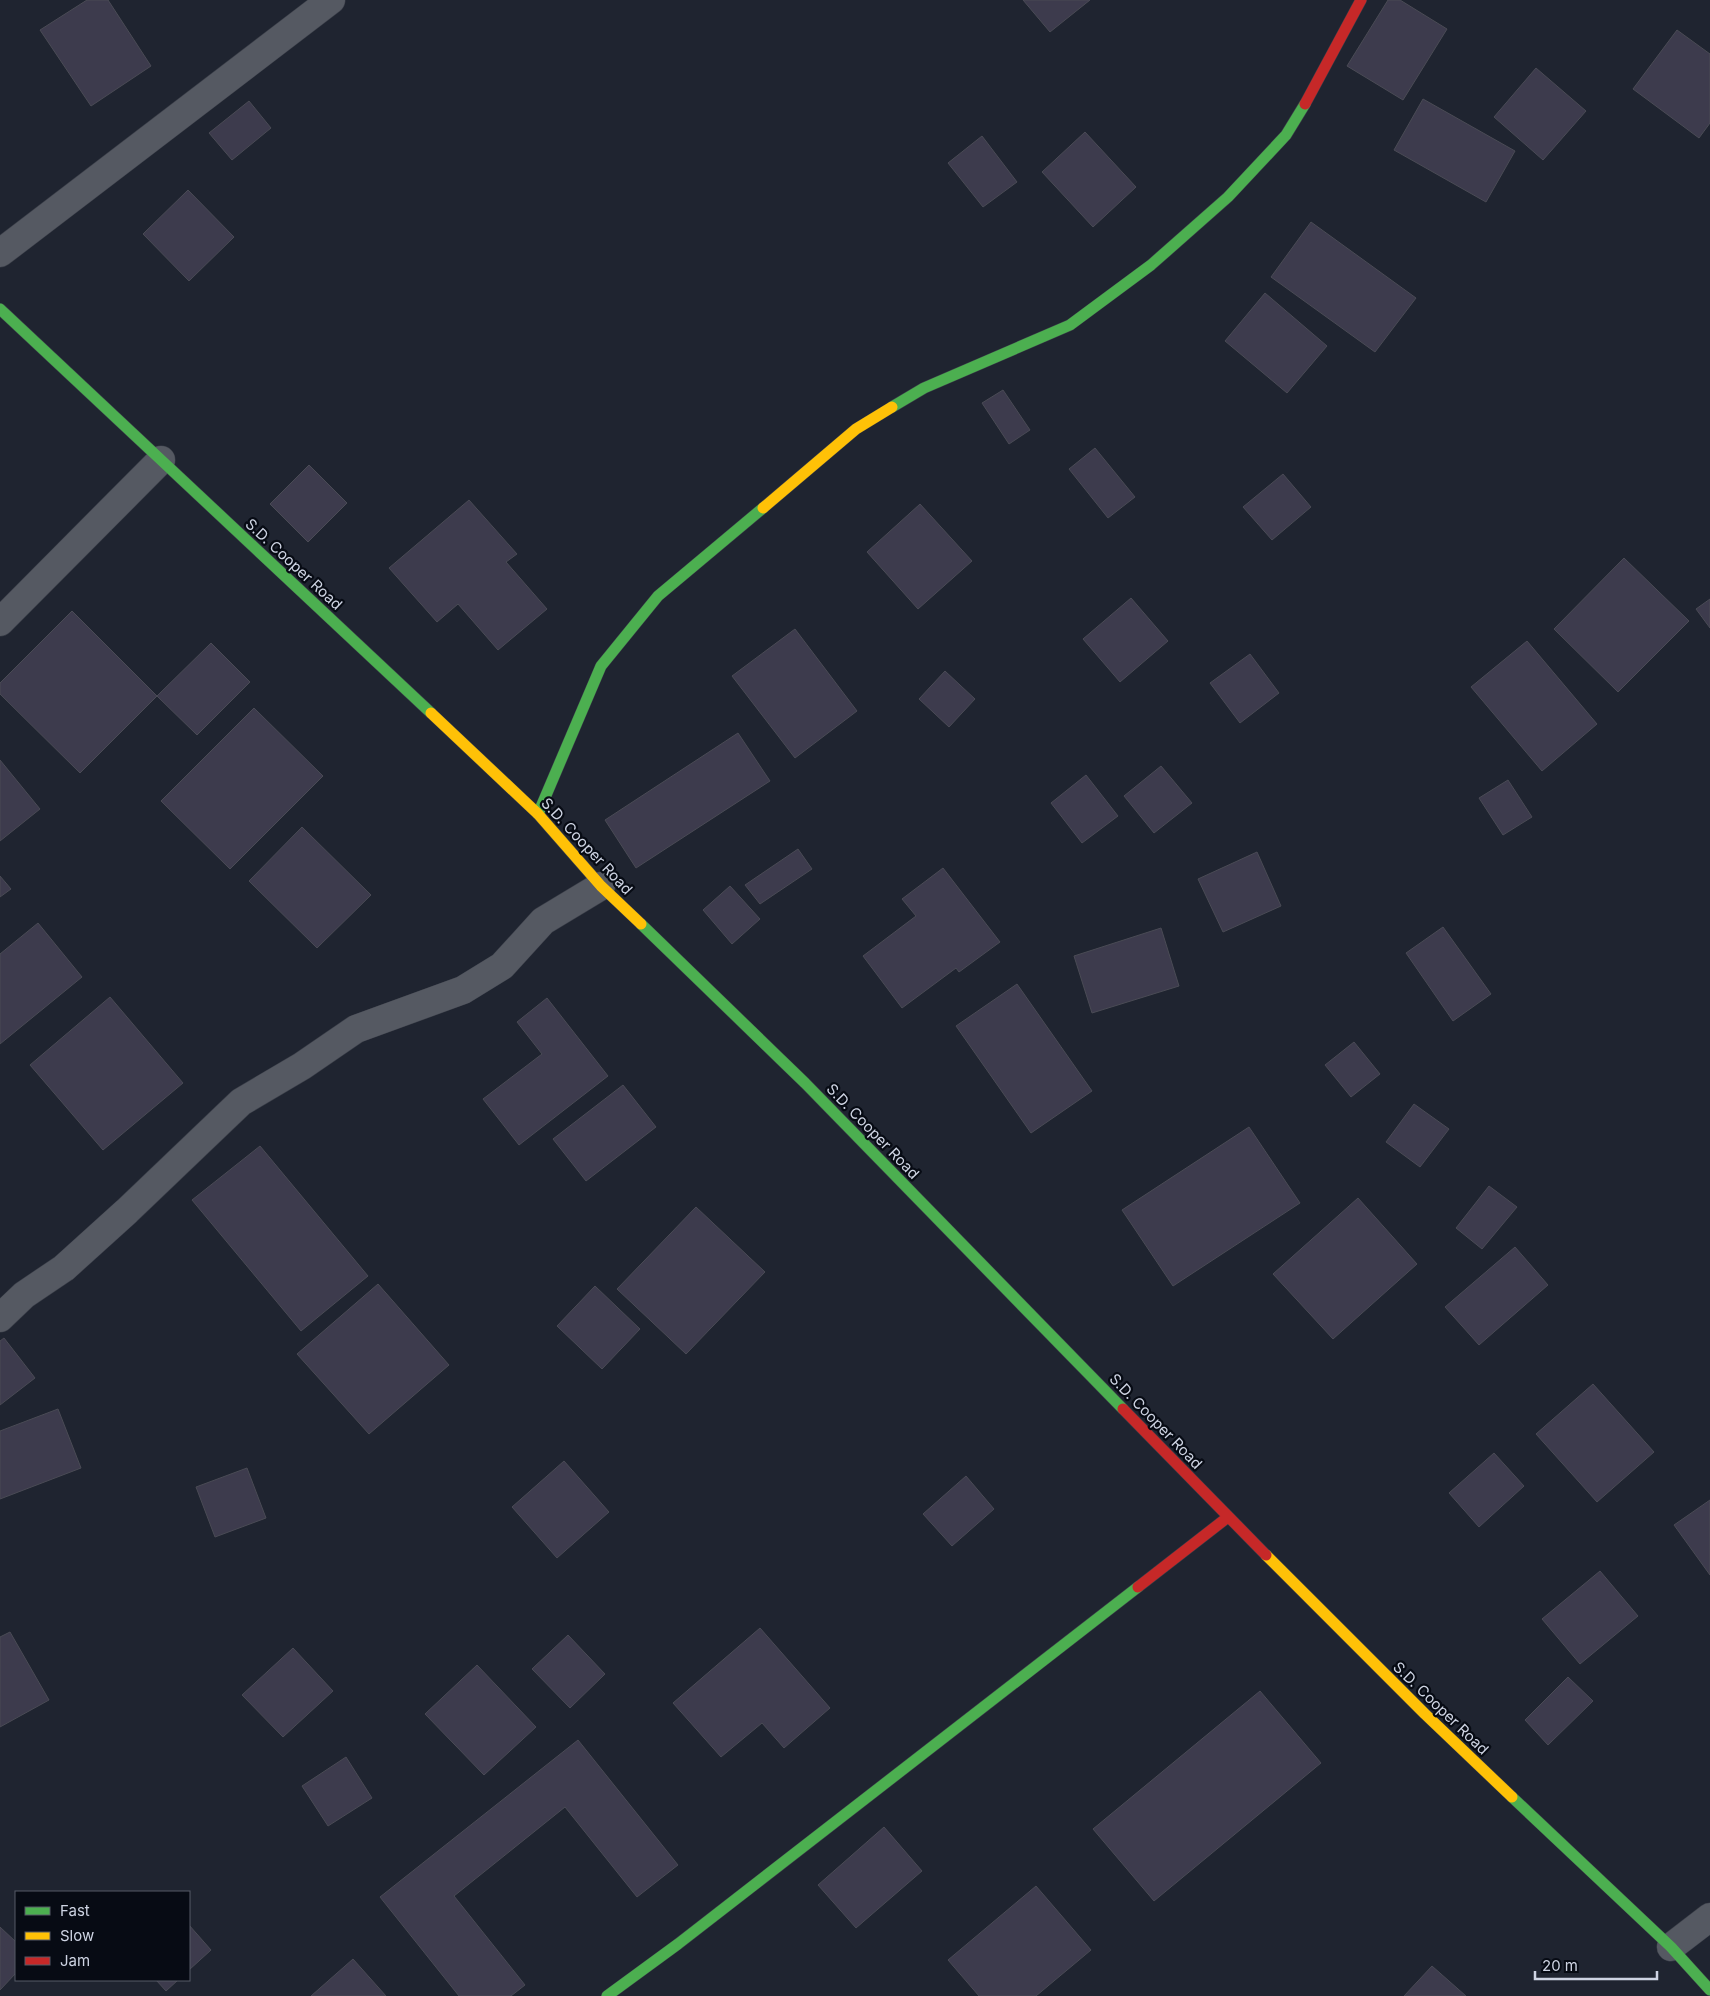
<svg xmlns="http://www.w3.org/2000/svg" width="1710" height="1996" viewBox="0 0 1710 1996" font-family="Inter,sans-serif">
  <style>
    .building { fill: #3d3b4d; stroke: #4a4b55 }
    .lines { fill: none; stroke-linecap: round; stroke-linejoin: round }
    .street-casing { stroke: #3a3e48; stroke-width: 29 }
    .fast-casing { stroke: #3a3e48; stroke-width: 12 }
    .slow-casing { stroke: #3a3e48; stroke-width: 12 }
    .jam-casing { stroke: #3a3e48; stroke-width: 12 }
    .street { stroke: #555962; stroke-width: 28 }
    .fast { stroke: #4caf50; stroke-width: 11 }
    .slow { stroke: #ffc107; stroke-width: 11 }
    .jam { stroke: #c62828; stroke-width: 11 }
    .labels { text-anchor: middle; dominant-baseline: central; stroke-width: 4.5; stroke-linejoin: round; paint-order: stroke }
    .street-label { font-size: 15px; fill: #ced4e3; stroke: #070b14 }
  </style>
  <rect width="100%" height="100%" fill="#1f2430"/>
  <path class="building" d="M 87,0 L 108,0 L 151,66 L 91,106 L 40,30 Z
    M 1023,0 L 1090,0 L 1050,32 Z
    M 1388,0 L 1400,0 L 1447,29 L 1403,100 L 1347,66 Z
    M 1677,30 L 1710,54 L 1710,123 L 1699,138 L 1633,89 Z
    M 1536,68 L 1586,111 L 1543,160 L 1494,117 Z
    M 1423,99 L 1515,151 L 1486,202 L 1394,150 Z
    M 249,101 L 271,128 L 232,160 L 209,133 Z
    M 1085,132 L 1136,187 L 1093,227 L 1042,172 Z
    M 982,136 L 1017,182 L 983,207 L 948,163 Z
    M 188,190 L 234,237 L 189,281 L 143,234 Z
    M 1311,222 L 1416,298 L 1375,352 L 1271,277 Z
    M 1265,293 L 1327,346 L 1287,393 L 1225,341 Z
    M 1003,390 L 1030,430 L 1009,444 L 982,403 Z
    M 1095,448 L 1135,497 L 1108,518 L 1069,469 Z
    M 309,465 L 347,503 L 308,542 L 270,504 Z
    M 1283,474 L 1311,507 L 1272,540 L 1243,507 Z
    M 469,500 L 517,554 L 506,562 L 547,609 L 498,650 L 458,604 L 437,622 L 389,568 Z
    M 920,504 L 972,561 L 918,609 L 867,552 Z
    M 1624,558 L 1689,621 L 1618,692 L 1554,629 Z
    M 1131,598 L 1168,641 L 1120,682 L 1083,639 Z
    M 1710,599 L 1710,628 L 1696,609 Z
    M 72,611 L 157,696 L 80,773 L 0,694 L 0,683 Z
    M 795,629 L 857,711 L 795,758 L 732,676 Z
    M 1527,641 L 1597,724 L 1542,771 L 1471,687 Z
    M 211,643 L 250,682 L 197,735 L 157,696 Z
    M 1250,654 L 1279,693 L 1240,723 L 1210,683 Z
    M 945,671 L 975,699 L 949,727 L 919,699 Z
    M 254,708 L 323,776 L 230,869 L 161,801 Z
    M 738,733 L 770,781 L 636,868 L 605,820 Z
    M 0,760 L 40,809 L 0,841 Z
    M 1161,766 L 1192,803 L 1154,833 L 1124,796 Z
    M 1086,775 L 1118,816 L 1082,843 L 1051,803 Z
    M 1508,780 L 1532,817 L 1503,835 L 1479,798 Z
    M 302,827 L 371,895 L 317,948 L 249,881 Z
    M 798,849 L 812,869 L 760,904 L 745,885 Z
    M 1257,852 L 1281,906 L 1223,932 L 1198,879 Z
    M 943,868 L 1000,942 L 959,972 L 956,968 L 902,1008 L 863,956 L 916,916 L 902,899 Z
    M 0,876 L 11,889 L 0,897 Z
    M 730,886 L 760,919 L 732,944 L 703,910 Z
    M 38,923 L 82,977 L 0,1044 L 0,954 Z
    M 1443,927 L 1491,994 L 1453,1021 L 1406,953 Z
    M 1161,928 L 1179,986 L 1092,1013 L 1074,956 Z
    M 1017,984 L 1092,1091 L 1031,1133 L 956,1026 Z
    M 110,997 L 183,1083 L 103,1150 L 30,1065 Z
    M 547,998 L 608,1076 L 519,1145 L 483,1099 L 542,1054 L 517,1022 Z
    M 1354,1042 L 1380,1074 L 1351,1097 L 1325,1065 Z
    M 623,1085 L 656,1127 L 586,1181 L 553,1139 Z
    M 1414,1104 L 1449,1129 L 1420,1167 L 1386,1142 Z
    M 1249,1127 L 1300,1203 L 1173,1286 L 1122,1210 Z
    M 260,1146 L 368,1276 L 301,1331 L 192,1200 Z
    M 1489,1186 L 1517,1207 L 1482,1249 L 1456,1228 Z
    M 1358,1198 L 1417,1264 L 1333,1339 L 1273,1274 Z
    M 696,1207 L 765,1272 L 686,1354 L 617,1289 Z
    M 1515,1247 L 1548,1285 L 1479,1345 L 1445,1307 Z
    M 378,1284 L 449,1365 L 369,1434 L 297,1354 Z
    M 595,1286 L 640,1329 L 602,1369 L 557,1326 Z
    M 4,1338 L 35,1378 L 0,1405 L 0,1341 Z
    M 1593,1384 L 1654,1452 L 1597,1502 L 1536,1434 Z
    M 58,1409 L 81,1468 L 0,1499 L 0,1431 Z
    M 1494,1453 L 1524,1486 L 1479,1527 L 1449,1493 Z
    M 564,1461 L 609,1512 L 557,1558 L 512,1507 Z
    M 247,1468 L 266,1518 L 215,1537 L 196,1487 Z
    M 966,1476 L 994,1509 L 952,1546 L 923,1514 Z
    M 1710,1500 L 1710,1575 L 1674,1525 Z
    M 1600,1571 L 1638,1616 L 1580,1664 L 1542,1619 Z
    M 760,1628 L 830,1708 L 784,1748 L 762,1723 L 721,1757 L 673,1703 Z
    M 10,1632 L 49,1700 L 0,1727 L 0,1637 Z
    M 568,1635 L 605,1674 L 570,1708 L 532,1669 Z
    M 293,1648 L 333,1691 L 283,1737 L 242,1695 Z
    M 477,1665 L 536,1727 L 484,1775 L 425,1714 Z
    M 1568,1677 L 1593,1701 L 1548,1745 L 1525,1720 Z
    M 1260,1691 L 1321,1763 L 1154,1901 L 1093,1829 Z
    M 578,1740 L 678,1865 L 637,1897 L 565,1807 L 454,1896 L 525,1985 L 511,1996 L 459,1996 L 380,1897 Z
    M 346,1757 L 372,1798 L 328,1826 L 302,1786 Z
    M 884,1827 L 922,1871 L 856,1928 L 818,1885 Z
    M 1036,1886 L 1091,1950 L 1036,1996 L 979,1996 L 948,1960 Z
    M 189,1925 L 211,1950 L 189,1970 Z
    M 0,1927 L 16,1942 L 16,1973 L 0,1990 Z
    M 353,1959 L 386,1996 L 311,1996 Z
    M 1432,1966 L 1466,1996 L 1404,1996 Z
    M 156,1980 L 178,1980 L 166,1991 Z"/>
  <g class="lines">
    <g class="street-casing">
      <path id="street" d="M 0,253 L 331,0
        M 0,622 L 161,460
        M 0,1318 L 24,1295 L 64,1268 L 127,1211 L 241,1102 L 302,1066 L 356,1029 L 463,990 L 502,966 L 543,921 L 601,886
        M 1671,1947 L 1710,1917"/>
    </g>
    <g class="fast-casing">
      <path id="fast" d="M 0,309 L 431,713
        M 892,407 L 924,388 L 1070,325 L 1151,265 L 1228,197 L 1286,135 L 1305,104
        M 538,814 L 601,666 L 658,596 L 763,508
        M 641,924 L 805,1083 L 1123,1409
        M 1512,1797 L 1671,1947 L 1710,1990
        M 607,1996 L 678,1944 L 1138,1587"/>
    </g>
    <g class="slow-casing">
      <path id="slow" d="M 763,508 L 856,429 L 892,407
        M 431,713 L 538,814 L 601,886 L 641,924
        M 1266,1555 L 1425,1714 L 1512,1797"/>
    </g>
    <g class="jam-casing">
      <path id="jam" d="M 1305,104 L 1361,0
        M 1123,1409 L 1266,1555
        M 1138,1587 L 1228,1517"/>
    </g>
    <use href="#street" class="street"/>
    <use href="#fast" class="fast"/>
    <use href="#slow" class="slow"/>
    <use href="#jam" class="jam"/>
  </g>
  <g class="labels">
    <g class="street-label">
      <text transform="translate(294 564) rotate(43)">S.D. Cooper Road</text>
      <text transform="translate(587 846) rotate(47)">S.D. Cooper Road</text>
      <text transform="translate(873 1131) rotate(46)">S.D. Cooper Road</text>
      <text transform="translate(1156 1421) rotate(46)">S.D. Cooper Road</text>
      <text transform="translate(1441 1708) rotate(44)">S.D. Cooper Road</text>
    </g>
  </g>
  <rect x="15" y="1891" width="175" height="90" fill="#070b14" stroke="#575b67"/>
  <rect x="25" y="1907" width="25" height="8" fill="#4caf50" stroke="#575b67"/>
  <text x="60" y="1916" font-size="15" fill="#ced4e3">Fast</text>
  <rect x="25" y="1932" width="25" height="8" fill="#ffc107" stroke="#575b67"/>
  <text x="60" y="1941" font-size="15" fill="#ced4e3">Slow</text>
  <rect x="25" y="1957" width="25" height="8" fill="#c62828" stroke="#575b67"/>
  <text x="60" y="1966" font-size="15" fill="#ced4e3">Jam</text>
  <path d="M1535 1971v8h122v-8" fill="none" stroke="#ced4e3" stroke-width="2.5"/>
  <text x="1542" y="1971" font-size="15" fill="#ced4e3" stroke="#070b14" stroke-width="4" paint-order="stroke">20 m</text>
</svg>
